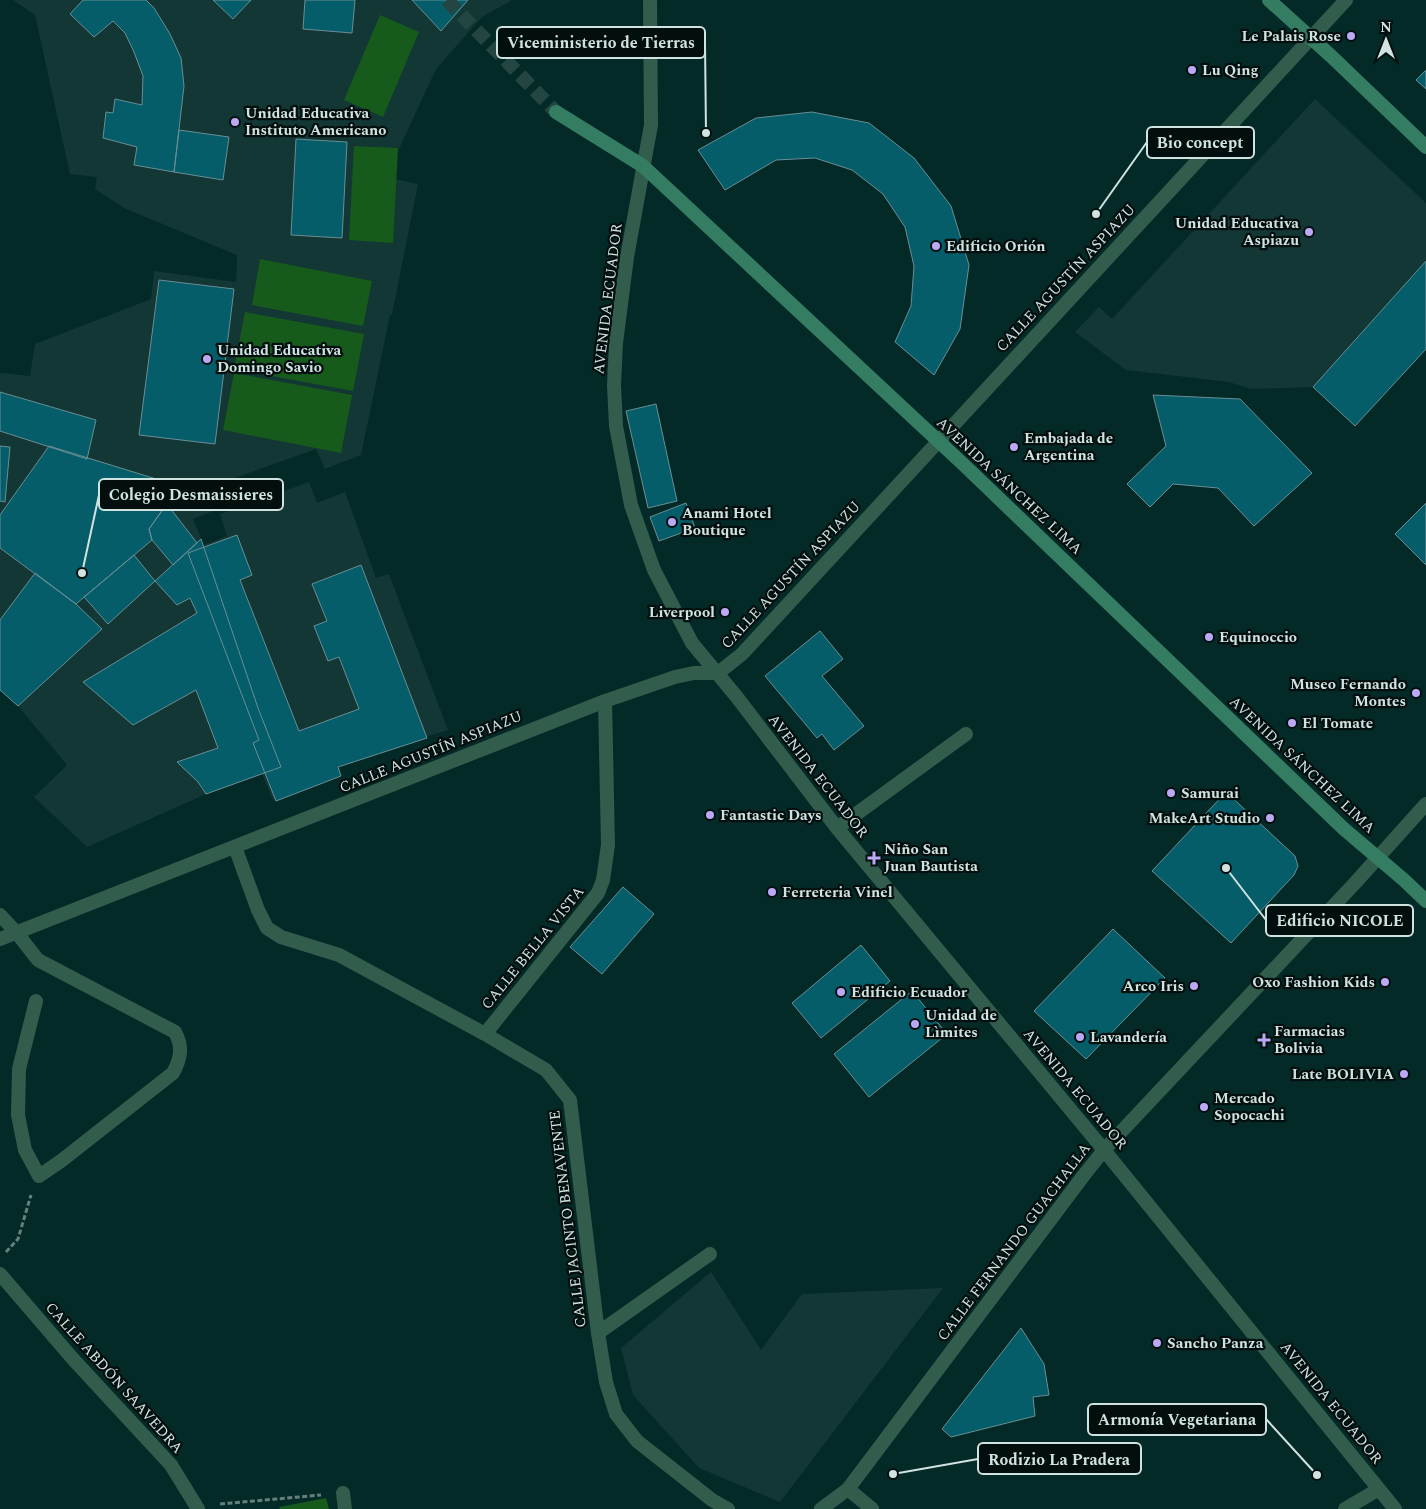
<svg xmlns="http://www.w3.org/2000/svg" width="1426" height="1509" viewBox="0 0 1426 1509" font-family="Spectral,serif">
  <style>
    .built { fill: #133734 }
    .green { fill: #165b1c }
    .building { fill: #045d68; stroke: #6a8e95 }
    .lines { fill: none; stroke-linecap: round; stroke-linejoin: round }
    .secondary-tunnel { stroke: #234643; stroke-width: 14; stroke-dasharray: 14 7; stroke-linecap: butt }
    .path { stroke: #63807d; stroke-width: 3; stroke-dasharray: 5 2.5; stroke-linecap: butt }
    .service { stroke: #325d4c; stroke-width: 14 }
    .minor { stroke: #325d4c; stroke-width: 14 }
    .secondary { stroke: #347d62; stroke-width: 14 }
    .poi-dot { fill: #bca9f5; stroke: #030f0e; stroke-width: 2 }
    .labels { text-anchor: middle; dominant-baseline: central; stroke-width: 4.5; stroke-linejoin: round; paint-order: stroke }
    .poi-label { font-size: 15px; font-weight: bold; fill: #d0e3e0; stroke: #030f0e; text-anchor: start }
    .street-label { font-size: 15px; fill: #d0e3e0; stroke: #030f0e }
    .leader { fill: none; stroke: #d0e3e0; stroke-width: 2 }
    .callout-dot { fill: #d0e3e0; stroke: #030f0e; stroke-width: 2 }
    .callout { fill: #030f0e; stroke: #d0e3e0; stroke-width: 2 }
    .callout-label { font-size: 16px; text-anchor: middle; font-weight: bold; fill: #d0e3e0 }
  </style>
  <rect width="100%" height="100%" fill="#042a27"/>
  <path class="built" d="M 13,0 L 512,0 L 482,17 L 436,69 L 386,177 L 418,184 L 392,315 L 390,315 L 361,455 L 325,469 L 316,449 L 229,480 L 235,503 L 193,519 L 204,545 L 227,536 L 220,514 L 309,482 L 317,503 L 345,492 L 376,578 L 389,574 L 448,730 L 336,765 L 338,775 L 273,800 L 262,774 L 206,794 L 87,847 L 34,797 L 67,765 L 18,706 L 0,690 L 0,373 L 30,376 L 35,344 L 151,299 L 154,271 L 236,282 L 237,255 L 124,208 L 95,189 L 97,177 L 70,174 L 35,15 Z
    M 1315,99 L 1426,203 L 1426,261 L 1313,387 L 1251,389 L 1229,382 L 1126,370 L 1075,332 L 1099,307 L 1112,319 Z
    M 711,1272 L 761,1350 L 802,1294 L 943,1288 L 780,1502 L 699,1468 L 633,1395 L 621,1348 Z"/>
  <path class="green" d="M 380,15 L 419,32 L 383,117 L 344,100 Z
    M 354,146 L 398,148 L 393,243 L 349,240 Z
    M 260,259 L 372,281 L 363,326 L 252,305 Z
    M 245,312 L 364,334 L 353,391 L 234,369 Z
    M 234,373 L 352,395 L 341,453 L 223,430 Z
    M 326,1498 L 329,1509 L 280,1509 L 279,1507 Z"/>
  <path class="building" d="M 83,0 L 146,0 L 154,8 L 170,34 L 181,58 L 184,86 L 174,172 L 134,165 L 137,147 L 103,138 L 106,112 L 113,113 L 115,99 L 142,105 L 143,76 L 134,52 L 125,33 L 113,21 L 94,37 L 70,14 Z
    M 213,0 L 251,0 L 233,19 Z
    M 305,0 L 355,0 L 352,33 L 303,29 Z
    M 412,0 L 468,0 L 441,31 Z
    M 1426,70 L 1426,89 L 1416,80 Z
    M 812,112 L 869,123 L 914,158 L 951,206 L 969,265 L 960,329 L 934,375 L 895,342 L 911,306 L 914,266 L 905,227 L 883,194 L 852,170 L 815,158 L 776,160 L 725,190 L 698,150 L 756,118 Z
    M 179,130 L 229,137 L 223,180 L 174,172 Z
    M 296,139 L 347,142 L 342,238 L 291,235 Z
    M 1426,261 L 1426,349 L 1355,426 L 1313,387 Z
    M 159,280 L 234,289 L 215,444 L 139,435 Z
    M 0,392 L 96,420 L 87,459 L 0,431 Z
    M 1153,395 L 1240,399 L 1312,473 L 1254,526 L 1218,488 L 1173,484 L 1150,507 L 1127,484 L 1166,446 Z
    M 656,404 L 677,501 L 648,508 L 626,411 Z
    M 0,446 L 10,447 L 5,502 L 0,501 Z
    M 49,446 L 179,486 L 149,529 L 152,540 L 76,604 L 0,548 L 0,515 Z
    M 686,503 L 695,528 L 659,541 L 650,517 Z
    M 1426,503 L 1426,565 L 1395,534 Z
    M 167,504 L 197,543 L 173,565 L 152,540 L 149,529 Z
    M 237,535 L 252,575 L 240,580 L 299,731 L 359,709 L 339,657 L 328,661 L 314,626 L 327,621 L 312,584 L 361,565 L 427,738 L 338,767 L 341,776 L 276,801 L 253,743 L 259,740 L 188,553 Z
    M 201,539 L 258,708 L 281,767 L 206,794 L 198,782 L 177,762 L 218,748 L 196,690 L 133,725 L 83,682 L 197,613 L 190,598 L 177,605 L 155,581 Z
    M 134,555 L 155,581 L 108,624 L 84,597 Z
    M 35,573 L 76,604 L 102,629 L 18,706 L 0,690 L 0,620 Z
    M 820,631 L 843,659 L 822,676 L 864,726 L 834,750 L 822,734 L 817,738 L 765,676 Z
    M 1226,792 L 1295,856 L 1298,866 L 1294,875 L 1231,943 L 1152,871 Z
    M 623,887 L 654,914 L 602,974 L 570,947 Z
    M 1113,929 L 1165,978 L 1086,1059 L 1034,1011 Z
    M 861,945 L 890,981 L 821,1038 L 792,1003 Z
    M 912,991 L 947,1034 L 869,1097 L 834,1054 Z
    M 1021,1328 L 1044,1364 L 1049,1395 L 1033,1397 L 1035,1416 L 951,1437 L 942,1429 Z"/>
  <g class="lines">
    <path class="secondary-tunnel" d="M 447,0 L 556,112"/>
    <path class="path" d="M 6,1252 L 18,1239 L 31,1195
      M 220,1504 L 321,1495"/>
    <path class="service" d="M 837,828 L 966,734
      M 0,915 L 16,932 L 38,960 L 175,1032 C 183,1047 181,1058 173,1073 L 61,1161 L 39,1176 L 25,1150 L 18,1115 L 19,1069 L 36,1001
      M 598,1333 L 710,1254
      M 848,1489 L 872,1509"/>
    <path class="minor" d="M 650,0 L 651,125 L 627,257 L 616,343 L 614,385 L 616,426 L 631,505 L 654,570 L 692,643 L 736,696 L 837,828 L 1104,1150 L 1395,1509
      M 235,847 L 258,910 L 267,928 L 281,937 L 339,955 L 485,1034 L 546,1070 L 570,1100 L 598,1333 L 606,1382 L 616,1414 L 637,1441 L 712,1500 L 728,1509
      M 0,939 L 605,701 L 675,677 L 694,673 L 718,673 L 742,654 L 1346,0
      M 485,1034 L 598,893 L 603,880 L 608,845 L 605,701
      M 0,1274 L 73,1359 L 171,1465 L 198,1509
      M 343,1493 L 345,1509
      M 821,1509 L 848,1489 L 1084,1175 L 1104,1150 L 1355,883 L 1426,804
      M 1345,1509 L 1379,1489"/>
    <path class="secondary" d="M 1269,0 L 1331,56 L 1426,147
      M 556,112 L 643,166 L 963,464 L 1344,829 L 1404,880 L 1426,901"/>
  </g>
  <g class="poi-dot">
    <circle cx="1351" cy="36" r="5"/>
    <circle cx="1192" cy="70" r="5"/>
    <circle cx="235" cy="122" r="5"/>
    <circle cx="1309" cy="232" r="5"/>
    <circle cx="936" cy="246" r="5"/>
    <circle cx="207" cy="359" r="5"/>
    <circle cx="1014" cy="447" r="5"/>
    <circle cx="672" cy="522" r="5"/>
    <circle cx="725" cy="612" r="5"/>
    <circle cx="1209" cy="637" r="5"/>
    <circle cx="1416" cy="693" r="5"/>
    <circle cx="1292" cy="723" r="5"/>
    <circle cx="1171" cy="793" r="5"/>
    <circle cx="710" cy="815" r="5"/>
    <circle cx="1270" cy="818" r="5"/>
    <path d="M871.5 850.5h5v5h5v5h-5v5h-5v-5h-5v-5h5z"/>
    <circle cx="772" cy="892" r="5"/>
    <circle cx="1385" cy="982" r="5"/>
    <circle cx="1194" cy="986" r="5"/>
    <circle cx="841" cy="992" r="5"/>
    <circle cx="915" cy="1024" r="5"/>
    <circle cx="1080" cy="1037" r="5"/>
    <path d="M1261.5 1032.5h5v5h5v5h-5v5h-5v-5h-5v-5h5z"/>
    <circle cx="1404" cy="1074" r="5"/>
    <circle cx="1204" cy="1107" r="5"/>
    <circle cx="1157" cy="1343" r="5"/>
  </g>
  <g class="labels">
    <g class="poi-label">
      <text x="1341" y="36" text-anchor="end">Le Palais Rose</text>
      <text x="1202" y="70">Lu Qing</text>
      <text x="245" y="113">Unidad Educativa<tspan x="245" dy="17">Instituto Americano</tspan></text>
      <text x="1299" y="223" text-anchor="end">Unidad Educativa<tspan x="1299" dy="17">Aspiazu</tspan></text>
      <text x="946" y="246">Edificio Orión</text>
      <text x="217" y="350">Unidad Educativa<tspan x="217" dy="17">Domingo Savio</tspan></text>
      <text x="1024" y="438">Embajada de<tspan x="1024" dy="17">Argentina</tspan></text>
      <text x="682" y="513">Anami Hotel<tspan x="682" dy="17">Boutique</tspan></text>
      <text x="715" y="612" text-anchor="end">Liverpool</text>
      <text x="1219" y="637">Equinoccio</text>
      <text x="1406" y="684" text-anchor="end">Museo Fernando<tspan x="1406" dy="17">Montes</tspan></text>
      <text x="1302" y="723">El Tomate</text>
      <text x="1181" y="793">Samurai</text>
      <text x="720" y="815">Fantastic Days</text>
      <text x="1260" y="818" text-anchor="end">MakeArt Studio</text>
      <text x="884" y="849">Niño San<tspan x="884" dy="17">Juan Bautista</tspan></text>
      <text x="782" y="892">Ferreteria Vinel</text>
      <text x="1375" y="982" text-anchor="end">Oxo Fashion Kids</text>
      <text x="1184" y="986" text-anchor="end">Arco Iris</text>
      <text x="851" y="992">Edificio Ecuador</text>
      <text x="925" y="1015">Unidad de<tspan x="925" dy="17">Lìmites</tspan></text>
      <text x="1274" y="1031">Farmacias<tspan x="1274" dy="17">Bolivia</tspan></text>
      <text x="1090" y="1037">Lavandería</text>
      <text x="1394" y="1074" text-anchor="end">Late BOLIVIA</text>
      <text x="1214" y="1098">Mercado<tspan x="1214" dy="17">Sopocachi</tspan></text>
      <text x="1167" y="1343">Sancho Panza</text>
    </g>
    <g class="street-label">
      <text transform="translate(1066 278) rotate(-47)">CALLE AGUSTÍN ASPIAZU</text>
      <text transform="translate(608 299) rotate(-83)">AVENIDA ECUADOR</text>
      <text transform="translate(1009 486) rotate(43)">AVENIDA SÁNCHEZ LIMA</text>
      <text transform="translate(791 575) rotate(-47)">CALLE AGUSTÍN ASPIAZU</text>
      <text transform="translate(431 752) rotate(-22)">CALLE AGUSTÍN ASPIAZU</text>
      <text transform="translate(1302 765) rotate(43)">AVENIDA SÁNCHEZ LIMA</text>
      <text transform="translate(818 776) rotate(52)">AVENIDA ECUADOR</text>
      <text transform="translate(533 948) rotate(-51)">CALLE BELLA VISTA</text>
      <text transform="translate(1075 1089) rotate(50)">AVENIDA ECUADOR</text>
      <text transform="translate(568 1219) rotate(-97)">CALLE JACINTO BENAVENTE</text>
      <text transform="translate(1014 1242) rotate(-53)">CALLE FERNANDO GUACHALLA</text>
      <text transform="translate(114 1378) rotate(48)">CALLE ABDÓN SAAVEDRA</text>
      <text transform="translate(1331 1403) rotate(51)">AVENIDA ECUADOR</text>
    </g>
  </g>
  <path class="leader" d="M706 133L705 42M1096 214L1147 142M82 573L99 495M1226 868L1266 920M1317 1475L1266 1419M893 1474L978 1459"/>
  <g class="callout-dot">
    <circle cx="706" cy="133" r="5"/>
    <circle cx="1096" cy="214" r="5"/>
    <circle cx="82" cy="573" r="5"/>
    <circle cx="1226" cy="868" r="5"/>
    <circle cx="1317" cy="1475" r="5"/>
    <circle cx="893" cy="1474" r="5"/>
  </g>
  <g class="callout">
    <rect x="497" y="27" width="208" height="31" rx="5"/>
    <rect x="1147" y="127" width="107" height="31" rx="5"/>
    <rect x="99" y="479" width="184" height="31" rx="5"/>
    <rect x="1266" y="905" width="147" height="31" rx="5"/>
    <rect x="1088" y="1404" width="178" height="31" rx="5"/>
    <rect x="978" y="1443" width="163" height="31" rx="5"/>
  </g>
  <g class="callout-label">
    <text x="601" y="48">Viceministerio de Tierras</text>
    <text x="1200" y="148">Bio concept</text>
    <text x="191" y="500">Colegio Desmaissieres</text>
    <text x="1340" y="926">Edificio NICOLE</text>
    <text x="1177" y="1425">Armonía Vegetariana</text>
    <text x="1059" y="1465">Rodizio La Pradera</text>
  </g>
  <g transform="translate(1386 40)" stroke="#030f0e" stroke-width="4" paint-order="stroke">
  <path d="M0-4L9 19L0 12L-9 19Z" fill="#d0e3e0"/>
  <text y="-8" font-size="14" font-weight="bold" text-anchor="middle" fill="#d0e3e0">N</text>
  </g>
</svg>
